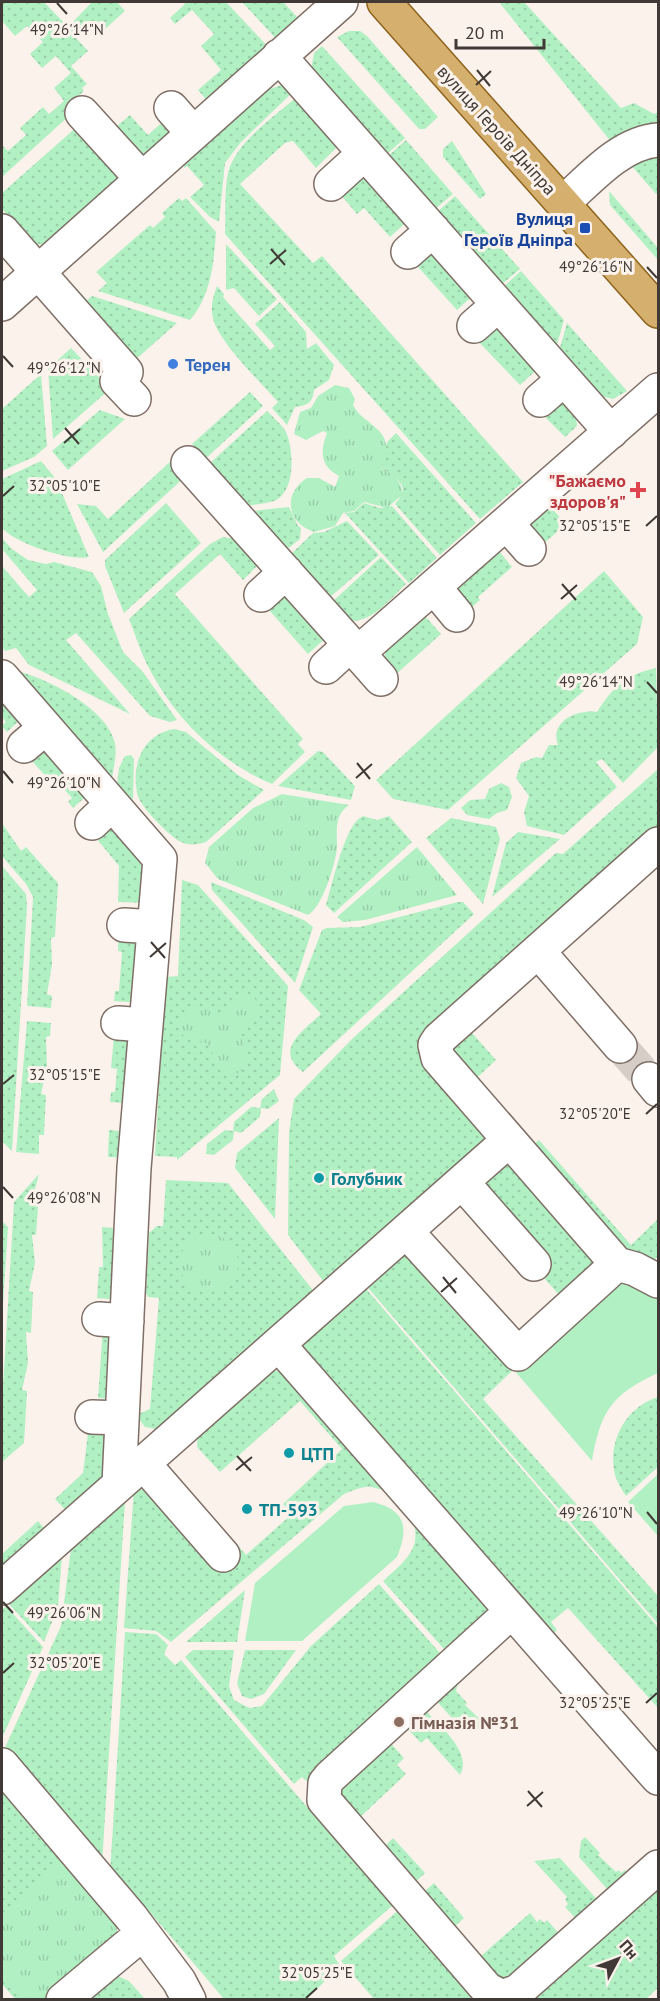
<svg xmlns="http://www.w3.org/2000/svg" width="660" height="2001" viewBox="0 0 660 2001" font-family="'PT Sans',sans-serif">
  <style>
    .grass { fill: url(#grass-dots) }
    .park { fill: url(#park-tufts) }
    .pitch { fill: #b1f0c3 }
    .lines { fill: none; stroke-linecap: round; stroke-linejoin: round }
    .minor-tunnel { stroke: #d6cdc7; stroke-width: 33; stroke-dasharray: 33 16; stroke-linecap: butt }
    .minor-casing { stroke: #7f6f66; stroke-width: 36 }
    .major-casing { stroke: #8e631c; stroke-width: 36 }
    .minor { stroke: #fff; stroke-width: 33 }
    .major { stroke: #d4af6e; stroke-width: 33 }
    .ticks { fill: none; stroke: #403935; stroke-width: 2 }
    .transit-dot { fill: #1a4fb4; stroke: #fcf2ec; stroke-width: 2 }
    .shop-dot { fill: #3f7fe0; stroke: #fcf2ec; stroke-width: 2 }
    .health-dot { fill: #e0444e; stroke: #fcf2ec; stroke-width: 2 }
    .culture-dot { fill: #0f9aa8; stroke: #fcf2ec; stroke-width: 2 }
    .education-dot { fill: #8d6e63; stroke: #fcf2ec; stroke-width: 2 }
    .labels { text-anchor: middle; dominant-baseline: central; stroke-width: 6; stroke-linejoin: round; paint-order: stroke }
    .street-label { font-size: 18px; fill: #403935; stroke: #fcf2ec }
    .transit-label { font-size: 18px; font-weight: bold; fill: #164399; stroke: #fcf2ec; text-anchor: end }
    .shop-label { font-size: 18px; font-weight: bold; fill: #366cbe; stroke: #fcf2ec; text-anchor: start }
    .health-label { font-size: 18px; font-weight: bold; fill: #be3a42; stroke: #fcf2ec; text-anchor: end }
    .culture-label { font-size: 18px; font-weight: bold; fill: #0d838f; stroke: #fcf2ec; text-anchor: start }
    .education-label { font-size: 18px; font-weight: bold; fill: #785e54; stroke: #fcf2ec; text-anchor: start }
    .ticks-label { font-size: 15px; text-anchor: middle; fill: #403935; stroke: #fcf2ec; stroke-width: 6; stroke-linejoin: round; paint-order: stroke }
  </style>
  <defs>
    <pattern id="grass-dots" width="8" height="8" patternUnits="userSpaceOnUse" patternTransform="scale(1.5)"><rect width="8" height="8" fill="#b1f0c3"/><path d="M2 2h.1M6 6h.1" fill="none" stroke="#99cfa8" stroke-width="1.8" stroke-linecap="round"/></pattern>
    <pattern id="park-tufts" width="24" height="20" patternUnits="userSpaceOnUse" patternTransform="scale(1.5)"><rect width="24" height="20" fill="#b1f0c3"/><path d="M3 7l-1-3M5 7V3M7 7l1-3M15 17l-1-3M17 17v-4M19 17l1-3" fill="none" stroke="#99cfa8"/></pattern>
  </defs>
  <rect width="100%" height="100%" fill="#fcf2ec"/>
  <path class="grass" d="M 2,2 L 44,2 L 68,27 L 92,2 L 117,2 L 125,11 L 104,30 L 96,21 L 76,38 L 88,51 L 71,66 L 87,84 L 82,88 L 84,91 L 66,107 L 71,114 L 2,177 L 2,145 L 8,151 L 26,135 L 20,128 L 43,107 L 49,114 L 64,101 L 54,88 L 71,73 L 56,56 L 42,68 L 30,54 L 43,42 L 27,26 L 15,36 L 2,21 Z
    M 183,2 L 226,2 L 272,51 L 211,105 L 198,90 L 221,70 L 201,46 L 214,34 L 192,10 L 175,24 L 170,18 L 185,4 Z
    M 242,2 L 283,2 L 303,23 L 280,43 Z
    M 499,2 L 524,2 L 621,108 L 634,103 L 654,114 L 658,112 L 658,130 L 612,143 Z
    M 349,31 L 360,31 L 367,36 L 438,117 L 425,129 L 419,129 L 337,37 Z
    M 322,46 L 405,138 L 386,155 L 311,70 L 314,53 Z
    M 282,85 L 295,90 L 241,142 L 225,163 L 219,222 L 210,217 L 190,197 L 204,185 L 187,166 L 184,168 L 183,162 L 263,91 Z
    M 300,94 L 343,141 L 316,168 L 293,141 L 285,143 L 240,184 L 313,263 L 322,256 L 523,482 L 480,519 L 225,234 C 226,215 224,192 228,173 C 236,141 277,115 300,94 Z
    M 130,115 L 148,135 L 167,118 L 177,130 L 146,158 L 117,126 Z
    M 80,124 L 122,180 L 49,245 L 32,244 L 2,209 L 2,193 Z
    M 406,140 L 453,194 L 434,210 L 387,157 Z
    M 452,141 L 486,194 L 480,199 L 443,157 L 443,149 Z
    M 658,158 L 658,192 L 656,194 L 630,164 L 636,160 Z
    M 355,171 L 372,174 L 411,218 L 390,237 L 364,208 L 357,214 L 335,188 Z
    M 609,191 L 658,248 L 658,260 L 610,205 Z
    M 455,196 L 520,269 L 501,285 L 436,213 Z
    M 179,198 L 182,201 L 186,198 L 216,232 C 214,263 211,296 190,320 L 98,291 L 107,283 L 96,272 L 150,225 L 153,228 L 165,217 L 162,213 Z
    M 226,244 L 277,299 L 259,316 L 234,288 L 226,290 Z
    M 437,247 L 477,292 L 457,310 L 409,257 Z
    M 521,271 L 564,320 L 556,348 L 503,287 Z
    M 217,286 L 224,294 L 223,297 L 270,350 L 275,346 L 255,324 L 280,302 L 306,332 L 307,349 L 316,343 L 334,365 L 329,380 L 314,390 C 313,402 308,406 295,407 L 287,425 L 272,408 L 278,402 C 262,384 217,340 213,318 C 210,306 213,297 217,286 Z
    M 77,289 L 87,300 L 92,296 L 177,323 L 135,360 L 79,295 Z
    M 502,321 L 541,366 L 520,385 L 471,334 Z
    M 567,323 L 627,391 L 613,399 L 601,396 L 559,351 Z
    M 71,348 L 110,389 L 53,439 L 48,369 Z
    M 41,374 L 47,446 L 34,457 L 2,471 L 2,409 Z
    M 250,392 L 263,406 L 205,459 L 192,444 Z
    M 554,393 C 564,402 577,411 577,426 L 565,437 L 538,410 Z
    M 100,410 L 125,419 L 68,470 L 52,451 Z
    M 267,411 C 273,417 282,425 286,432 C 294,450 296,492 274,501 C 266,504 255,504 246,506 L 210,463 Z
    M 396,433 L 476,523 L 440,555 L 395,504 C 415,481 391,480 381,464 L 387,442 Z
    M 172,460 L 187,475 L 103,552 L 77,504 L 96,506 L 108,519 Z
    M 41,461 L 56,479 L 89,557 C 71,562 14,543 2,528 L 2,479 Z
    M 166,503 L 201,543 L 124,613 L 105,566 L 105,560 Z
    M 364,503 L 380,508 L 392,506 L 437,558 L 409,583 L 345,513 L 354,512 Z
    M 547,503 L 566,524 L 541,546 L 526,521 Z
    M 289,507 L 298,526 L 301,528 L 300,539 L 286,550 L 251,511 Z
    M 347,521 L 379,555 L 329,598 L 291,554 L 313,533 L 324,532 Z
    M 223,537 L 234,539 L 258,565 L 243,580 L 220,554 L 175,594 L 303,739 L 298,744 L 305,752 L 272,784 C 220,762 176,720 150,670 C 141,654 136,636 129,619 L 210,544 Z
    M 2,538 L 12,549 L 28,560 L 46,564 L 54,562 L 92,572 L 101,586 L 108,614 L 123,652 L 143,672 L 177,720 L 170,722 L 150,716 L 76,633 L 66,640 L 130,714 L 29,665 L 16,648 L 5,651 L 2,647 L 2,566 L 29,597 L 37,590 L 2,549 Z
    M 499,551 L 512,567 L 478,597 L 480,600 L 464,614 L 454,591 Z
    M 381,557 L 406,584 C 391,598 374,621 352,621 L 332,602 Z
    M 604,571 L 643,617 L 637,644 L 448,810 L 393,799 L 376,780 Z
    M 291,593 L 329,635 L 308,654 L 261,601 Z
    M 424,615 L 441,634 L 394,676 L 383,664 L 386,649 Z
    M 656,668 L 658,747 L 623,783 L 602,759 L 596,762 L 617,787 L 564,835 L 527,826 L 524,812 L 529,796 L 516,778 L 521,763 L 536,757 L 542,758 L 549,745 L 558,745 C 549,721 578,709 597,712 C 612,688 627,674 656,668 Z
    M 17,671 C 47,678 105,708 114,740 C 118,752 114,765 112,778 Z
    M 2,690 L 24,716 L 7,732 L 2,726 L 6,722 L 2,717 Z
    M 174,729 L 186,732 L 238,775 L 264,790 L 206,842 C 197,845 188,846 179,841 C 168,834 139,806 137,793 C 131,763 144,734 174,729 Z
    M 46,738 L 92,791 L 73,808 L 68,802 L 72,798 L 55,779 L 51,782 L 31,760 Z
    M 318,751 L 323,752 L 355,786 L 351,800 L 278,786 Z
    M 131,755 L 134,759 L 133,800 L 117,784 L 119,768 L 125,756 Z
    M 658,769 L 658,836 L 438,1029 L 490,1136 L 330,1290 L 288,1235 L 289,1132 L 294,1099 L 352,1039 L 556,853 L 563,854 Z
    M 501,783 L 509,787 L 512,797 L 507,810 L 497,813 L 489,819 L 467,815 L 461,808 L 470,800 L 485,799 L 489,789 Z
    M 111,812 C 140,846 148,858 146,903 L 118,902 L 119,866 L 91,832 Z
    M 363,816 L 377,820 L 389,816 L 412,842 L 334,913 L 326,905 C 332,885 345,823 363,816 Z
    M 451,818 L 496,827 L 500,839 L 483,904 L 426,838 Z
    M 2,823 L 21,851 L 26,847 L 58,883 L 55,937 L 51,938 L 52,965 L 47,994 L 52,996 L 51,1008 L 27,1006 L 33,897 L 26,884 L 2,856 Z
    M 518,832 L 560,839 L 492,897 L 506,843 Z
    M 2,866 L 26,894 L 27,905 L 12,1151 L 2,1141 Z
    M 182,880 L 198,885 L 288,986 L 280,1075 L 177,1160 L 177,1157 L 155,1156 L 165,977 L 178,976 Z
    M 211,882 L 304,920 L 313,927 L 295,983 L 212,890 Z
    M 458,902 L 463,902 L 474,914 L 303,1072 C 273,1050 303,1031 321,1014 L 299,990 L 322,930 L 327,928 L 360,927 Z
    M 119,933 L 144,935 L 140,1003 L 114,1001 L 115,991 L 119,991 L 122,952 L 118,951 Z
    M 27,1021 L 51,1023 L 50,1036 L 46,1037 L 47,1067 L 41,1094 L 46,1095 L 44,1135 L 39,1135 L 39,1154 L 16,1152 Z
    M 465,1025 L 496,1060 L 470,1084 L 452,1063 L 452,1039 Z
    M 138,1032 L 134,1104 L 110,1102 L 111,1092 L 115,1092 L 117,1069 L 111,1068 L 114,1036 Z
    M 274,1089 L 279,1101 L 268,1109 L 261,1108 L 260,1117 L 241,1133 L 234,1131 L 233,1140 L 214,1155 L 206,1154 L 207,1144 L 225,1130 L 233,1131 L 234,1122 L 251,1107 L 260,1108 L 262,1099 Z
    M 279,1118 L 275,1219 L 235,1168 L 237,1153 Z
    M 109,1130 L 132,1132 L 130,1158 L 108,1157 Z
    M 539,1140 L 631,1245 L 658,1219 L 658,1256 L 649,1265 L 618,1248 L 528,1149 Z
    M 511,1161 L 599,1266 L 561,1297 L 535,1268 L 473,1183 Z
    M 39,1174 L 34,1193 L 39,1194 L 36,1235 L 32,1235 L 35,1263 L 29,1291 L 33,1292 L 31,1333 L 26,1332 L 28,1363 L 22,1390 L 27,1391 L 24,1443 L 2,1462 L 2,1404 L 14,1202 Z
    M 166,1180 L 228,1183 L 312,1289 L 313,1294 L 160,1430 L 145,1427 L 136,1415 L 150,1409 L 159,1298 L 148,1297 L 146,1293 L 149,1233 L 157,1226 L 163,1226 Z
    M 2,1221 L 8,1227 L 2,1319 Z
    M 102,1227 L 127,1229 L 122,1300 L 97,1298 L 99,1267 L 103,1267 Z
    M 402,1252 L 519,1364 L 483,1399 L 658,1596 L 658,1624 L 363,1282 Z
    M 361,1283 L 658,1627 L 658,1708 L 568,1608 L 551,1622 L 557,1630 L 548,1639 L 302,1353 L 305,1335 Z
    M 103,1328 L 119,1329 L 114,1399 L 98,1398 Z
    M 269,1370 L 282,1372 L 301,1386 L 483,1589 C 501,1620 472,1639 452,1658 L 383,1581 C 395,1570 412,1557 415,1541 C 419,1515 396,1491 371,1487 C 362,1486 353,1491 344,1494 L 171,1642 L 156,1631 L 124,1628 L 134,1489 L 149,1490 L 215,1564 L 237,1544 L 246,1555 L 292,1514 L 283,1504 L 342,1449 L 300,1401 L 220,1472 L 197,1447 L 198,1431 L 204,1421 L 261,1371 Z
    M 658,1397 L 658,1467 L 626,1496 C 622,1490 617,1482 615,1475 C 607,1441 626,1407 658,1397 Z
    M 89,1425 L 113,1427 L 109,1474 L 71,1516 L 55,1499 L 83,1473 Z
    M 125,1501 L 102,1864 L 2,1754 L 61,1626 L 71,1549 Z
    M 38,1521 L 49,1534 L 2,1577 L 2,1554 Z
    M 62,1555 L 58,1607 L 44,1642 L 8,1603 Z
    M 379,1584 L 447,1661 L 310,1784 L 302,1777 L 294,1784 L 185,1657 L 193,1650 L 234,1650 L 229,1686 L 234,1700 L 249,1708 L 262,1706 L 311,1646 Z
    M 245,1590 L 237,1642 L 186,1642 Z
    M 6,1606 L 43,1647 L 2,1738 L 2,1610 Z
    M 125,1632 L 156,1634 L 168,1645 L 164,1654 L 175,1665 L 181,1660 L 308,1808 L 319,1807 L 399,1900 L 334,1956 L 340,1966 L 307,1999 L 224,1999 L 149,1911 L 145,1913 L 110,1873 Z
    M 245,1650 L 296,1650 L 264,1694 L 251,1699 L 242,1696 L 237,1683 Z
    M 453,1677 L 458,1683 L 456,1691 L 467,1703 L 465,1705 L 486,1725 L 481,1730 L 461,1728 L 432,1696 Z
    M 421,1706 C 435,1722 474,1751 460,1775 L 427,1738 L 421,1743 L 402,1723 Z
    M 385,1737 L 404,1758 L 397,1765 L 406,1774 L 357,1820 L 336,1807 L 336,1781 Z
    M 2,1779 L 118,1918 L 116,1938 L 45,1999 L 15,1999 L 2,1984 Z
    M 585,1837 L 600,1853 L 598,1855 L 616,1872 L 619,1870 L 621,1873 L 625,1870 L 633,1879 L 613,1896 L 579,1857 L 581,1841 Z
    M 393,1838 L 425,1873 L 409,1888 L 383,1848 Z
    M 560,1858 L 603,1906 L 582,1925 L 565,1907 L 568,1904 L 565,1900 L 567,1897 L 534,1861 Z
    M 658,1876 L 658,1988 L 646,1999 L 519,2000 Z
    M 434,1883 L 464,1918 L 453,1928 L 417,1898 Z
    M 404,1905 L 486,1999 L 374,1999 L 341,1961 Z
    M 530,1913 L 537,1922 L 540,1919 L 544,1923 L 547,1920 L 565,1940 L 513,1986 L 473,1963 Z
    M 118,1976 L 129,1981 L 145,1999 L 89,2000 L 110,1980 Z"/>
  <path class="park" d="M 335,385 L 349,388 L 355,399 L 353,405 C 364,427 399,429 381,464 C 389,476 403,477 402,495 L 387,508 L 364,502 L 354,511 L 343,513 L 335,526 L 314,532 C 287,523 282,494 307,478 L 319,478 L 335,487 L 339,476 C 320,466 320,451 327,433 L 323,431 L 306,440 L 294,434 L 300,412 L 311,408 L 318,396 Z
    M 282,794 L 349,805 C 334,815 337,831 337,847 C 336,863 322,908 308,915 L 218,879 L 205,863 L 209,847 L 253,808 Z
    M 417,847 L 457,895 L 365,920 L 343,922 L 337,917 Z
    M 243,993 L 250,994 L 259,1002 L 260,1015 L 242,1034 L 242,1041 L 249,1055 C 247,1068 238,1078 224,1075 L 212,1061 L 213,1049 L 206,1043 L 185,1038 L 179,1029 L 178,1020 L 186,1010 L 197,1005 L 221,1017 C 229,1008 228,996 243,993 Z
    M180 1263a29 29 0 1 1 58 0a29 29 0 1 1-58 0Z
    M 65,1857 L 116,1916 L 115,1931 L 42,1996 C 22,2001 14,1988 2,1975 L 2,1918 Z"/>
  <path class="pitch" d="M 618,1277 L 658,1287 L 658,1373 C 611,1395 601,1411 592,1461 L 513,1369 Z
    M 658,1474 L 658,1536 L 628,1502 Z
    M 373,1502 C 406,1510 409,1528 397,1557 L 302,1641 L 245,1641 L 255,1583 L 344,1506 Z"/>
  <g class="lines">
    <path class="minor-tunnel" d="M 620,1046 L 649,1079"/>
    <g class="minor-casing">
      <path id="minor" d="M 279,56 L 611,432
        M 171,108 L 193,133
        M 82,113 L 142,179
        M 331,184 L 365,153
        M 563,203 C 590,179 620,143 658,140
        M 2,231 L 126,372 L 117,381 L 134,399
        M 408,252 L 433,230
        M 2,304 L 341,2
        M 474,326 L 498,305
        M 540,400 L 564,379
        M 188,463 L 358,653 L 658,390
        M 507,524 L 529,549
        M 434,587 L 457,615
        M 261,595 L 286,572
        M 358,653 L 381,679
        M 326,667 L 351,644
        M 2,677 L 160,859 L 134,1168 L 119,1484
        M 24,746 L 45,728
        M 92,823 L 112,804
        M 124,925 L 154,927
        M 538,951 L 620,1046
        M 118,1023 L 145,1025
        M 649,1079 L 658,1090
        M 462,1182 L 534,1264
        M 406,1231 L 518,1354 L 617,1264 L 438,1058 L 435,1045 L 439,1039 L 658,844
        M 617,1264 L 635,1269 L 658,1281
        M 99,1319 L 127,1321
        M 278,1344 L 658,1778
        M 92,1417 L 122,1418
        M 143,1463 L 223,1555
        M 2,1588 L 508,1141
        M 512,1611 L 330,1777 L 325,1783 L 324,1800 L 487,1989 L 502,1997 L 518,1991 L 658,1867
        M 2,1765 L 131,1917 L 179,1981 L 189,2000
        M 63,2000 L 143,1933"/>
    </g>
    <g class="major-casing">
      <path id="major" d="M 384,2 L 658,311"/>
    </g>
    <use href="#minor" class="minor"/>
    <use href="#major" class="major"/>
  </g>
  <path class="ticks" d="M 57,3 L 67,14M 477,70 L 490,86M 476,85 L 491,71M 271,249 L 285,265M 270,264 L 286,250M 647,267 L 657,278M 3,356 L 13,367M 65,428 L 79,444M 64,443 L 80,429M 3,496 L 14,486M 646,526 L 657,516M 562,584 L 576,600M 561,599 L 577,585M 647,682 L 657,693M 357,763 L 370,779M 3,771 L 13,783M 356,778 L 372,764M 151,942 L 165,958M 150,957 L 166,943M 3,1084 L 14,1075M 646,1114 L 657,1104M 3,1187 L 13,1198M 443,1277 L 456,1293M 441,1292 L 457,1278M 237,1456 L 251,1471M 236,1470 L 252,1457M 647,1512 L 657,1524M 3,1602 L 13,1613M 3,1673 L 14,1663M 646,1703 L 657,1693M 528,1791 L 542,1807M 527,1806 L 543,1792M 306,1998 L 317,1988"/>
  <rect class="transit-dot" x="579" y="222" width="12" height="12" rx="3"/>
  <circle class="shop-dot" cx="173" cy="364" r="6"/>
  <path class="health-dot" d="M635 481h6v6h6v6h-6v6h-6v-6h-6v-6h6z"/>
  <g class="culture-dot">
    <circle cx="319" cy="1178" r="6"/>
    <circle cx="289" cy="1453" r="6"/>
    <circle cx="247" cy="1509" r="6"/>
  </g>
  <circle class="education-dot" cx="399" cy="1722" r="6"/>
  <g class="labels">
    <g class="street-label">
      <text transform="translate(497 130) rotate(48)">вулиця Героїв Дніпра</text>
    </g>
    <g class="transit-label">
      <text x="573" y="218">Вулиця<tspan x="573" dy="21">Героїв Дніпра</tspan></text>
    </g>
    <g class="shop-label">
      <text x="185" y="364">Терен</text>
    </g>
    <g class="health-label">
      <text x="626" y="480">"Бажаємо<tspan x="626" dy="21">здоров'я"</tspan></text>
    </g>
    <g class="culture-label">
      <text x="331" y="1178">Голубник</text>
      <text x="301" y="1453">ЦТП</text>
      <text x="259" y="1509">ТП-593</text>
    </g>
    <g class="education-label">
      <text x="411" y="1722">Гімназія №31</text>
    </g>
  </g>
  <g class="ticks-label">
    <text x="67" y="35">49°26'14"N</text>
    <text x="596" y="272">49°26'16"N</text>
    <text x="64" y="373">49°26'12"N</text>
    <text x="65" y="491">32°05'10"E</text>
    <text x="595" y="531">32°05'15"E</text>
    <text x="596" y="687">49°26'14"N</text>
    <text x="64" y="788">49°26'10"N</text>
    <text x="65" y="1080">32°05'15"E</text>
    <text x="595" y="1119">32°05'20"E</text>
    <text x="64" y="1203">49°26'08"N</text>
    <text x="596" y="1518">49°26'10"N</text>
    <text x="64" y="1618">49°26'06"N</text>
    <text x="65" y="1668">32°05'20"E</text>
    <text x="595" y="1708">32°05'25"E</text>
    <text x="317" y="1978">32°05'25"E</text>
  </g>
  <rect width="660" height="2001" fill="none" stroke="#403935" stroke-width="6"/>
  <g transform="translate(618 1959) rotate(49)" stroke="#fcf2ec" stroke-width="4.5" paint-order="stroke">
  <path d="M0-4.5L10 22L0 15L-10 22Z" fill="#403935"/>
  <text y="-9" font-size="16" font-weight="bold" text-anchor="middle" fill="#403935">Пн</text>
  </g>
  <path d="M456 39v9h88v-9" fill="none" stroke="#403935" stroke-width="3"/>
  <text x="465" y="39" font-size="18" fill="#403935" stroke="#fcf2ec" stroke-width="4.5" paint-order="stroke">20 m</text>
</svg>
